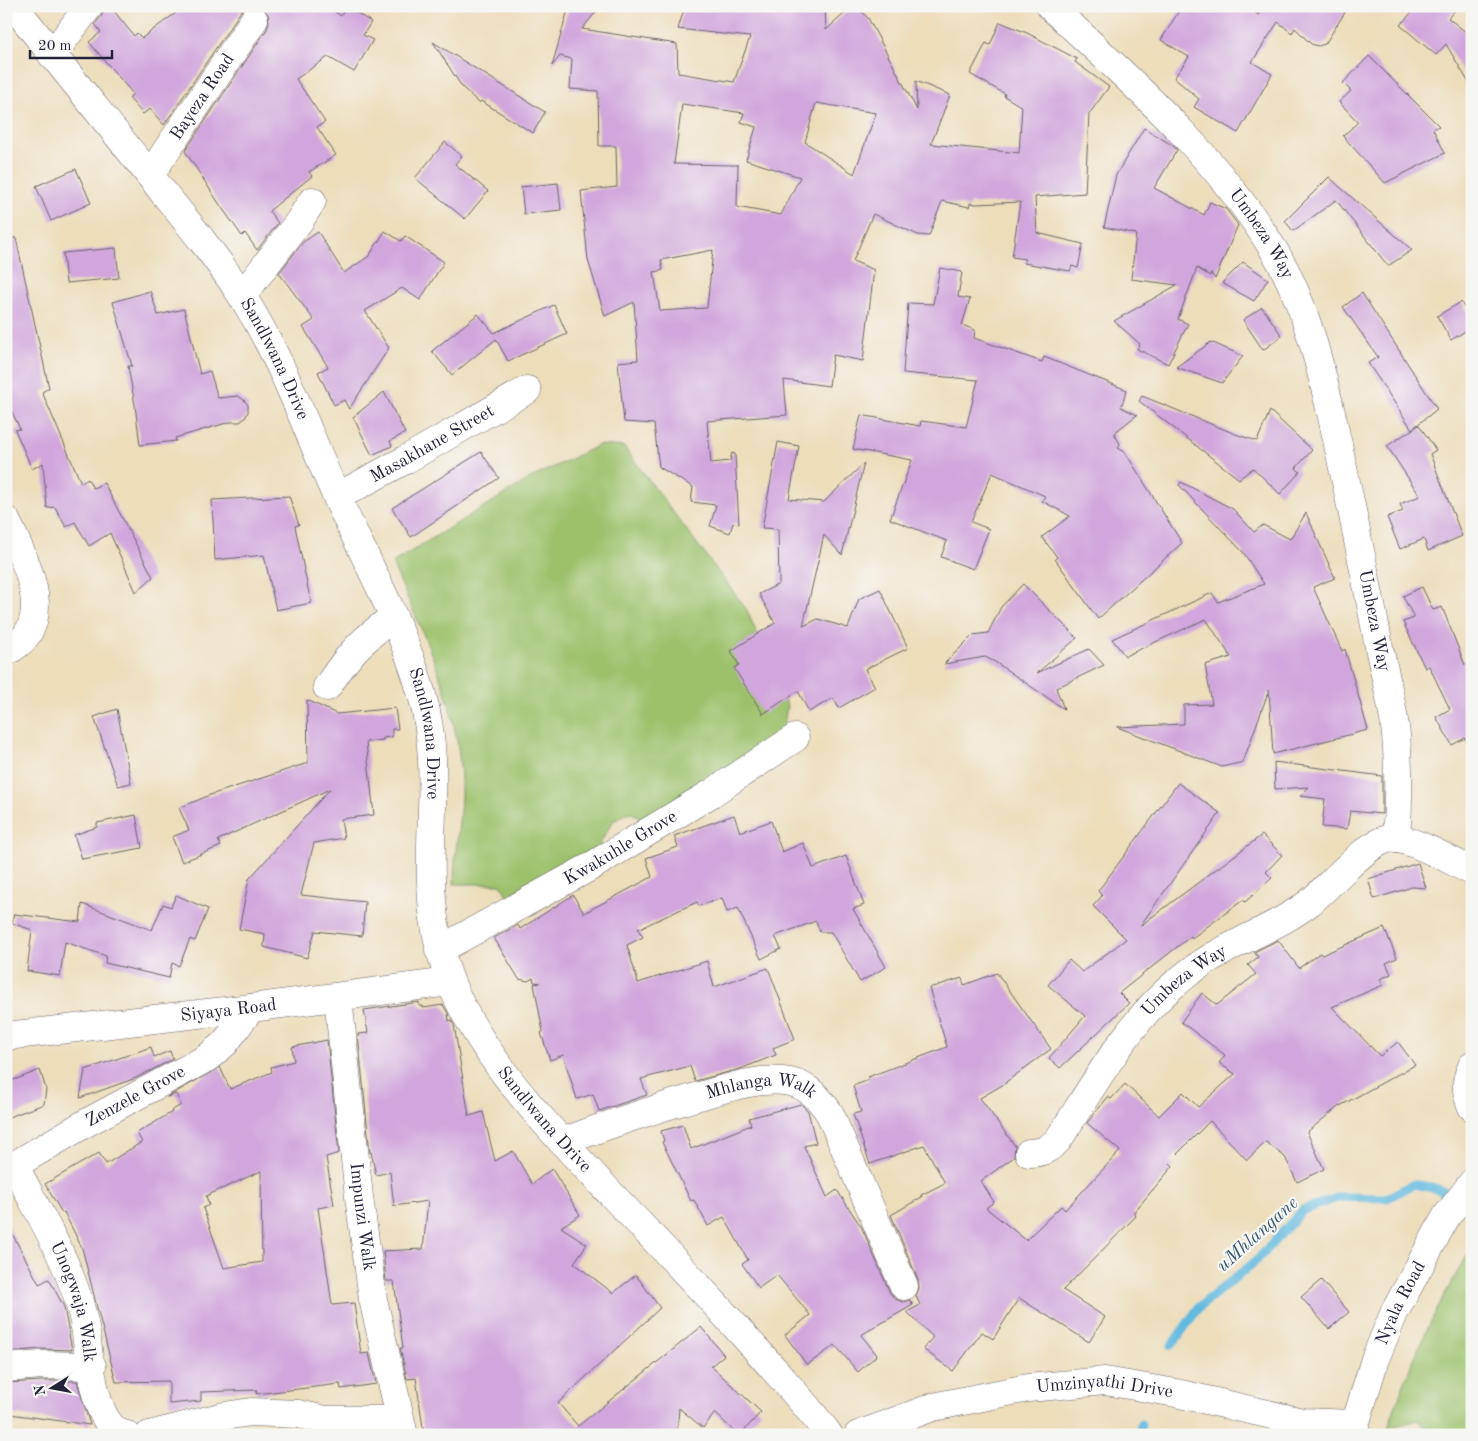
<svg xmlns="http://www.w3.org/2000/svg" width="1478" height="1441" viewBox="0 0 1478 1441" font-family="'Old Standard TT',serif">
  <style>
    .green { fill: #9cc16b; stroke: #5f7253 }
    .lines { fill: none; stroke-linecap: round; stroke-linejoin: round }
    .stream { stroke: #62badf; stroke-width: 9 }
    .building { fill: #d0a6dc; fill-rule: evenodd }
    .minor-casing { stroke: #696368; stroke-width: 29 }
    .minor { stroke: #fff; stroke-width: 28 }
    .labels { text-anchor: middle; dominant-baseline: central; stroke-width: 4.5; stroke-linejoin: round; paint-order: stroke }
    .street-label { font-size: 18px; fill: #22223b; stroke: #f6f6f2 }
    .water-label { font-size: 19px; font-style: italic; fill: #385774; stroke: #f6f6f2 }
  </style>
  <rect width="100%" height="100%" fill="#f6f6f2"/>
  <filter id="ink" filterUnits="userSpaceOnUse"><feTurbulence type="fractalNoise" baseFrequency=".02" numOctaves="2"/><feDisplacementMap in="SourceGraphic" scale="10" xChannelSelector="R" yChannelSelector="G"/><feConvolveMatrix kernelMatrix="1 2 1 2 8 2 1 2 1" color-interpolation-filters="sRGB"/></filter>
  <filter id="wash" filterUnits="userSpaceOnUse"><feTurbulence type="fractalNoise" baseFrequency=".0096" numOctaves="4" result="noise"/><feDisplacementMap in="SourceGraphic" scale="20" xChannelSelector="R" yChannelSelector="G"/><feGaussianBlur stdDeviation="1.12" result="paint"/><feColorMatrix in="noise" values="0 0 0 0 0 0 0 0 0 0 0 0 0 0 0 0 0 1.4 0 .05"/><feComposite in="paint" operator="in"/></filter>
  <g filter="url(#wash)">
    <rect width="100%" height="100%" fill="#edddbb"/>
    <path class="green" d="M 599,445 L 624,447 L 747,610 L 787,706 L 783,733 L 646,820 L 630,812 L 612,822 L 596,851 L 509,900 L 501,884 L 454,884 C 454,850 462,816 461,782 C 459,702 423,635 392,563 L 531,478 Z
      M 1472,1248 L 1472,1435 L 1431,1435 L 1418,1420 L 1388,1428 C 1410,1362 1435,1307 1472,1248 Z"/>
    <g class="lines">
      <path class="stream" d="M 1172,1345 L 1199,1307 L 1257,1260 L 1303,1210 L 1340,1197 L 1387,1198 L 1414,1184 L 1438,1189 L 1472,1207
        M 1139,1435 L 1141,1424"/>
    </g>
    <g id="blocks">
      <path class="building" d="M 104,6 L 110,6 L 134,36 L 137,33 L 142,38 L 185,6 L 247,6 L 241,11 L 164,125 L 150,109 L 143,114 L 129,98 L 133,94 L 89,42 L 101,32 L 95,24 L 102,15 Z
        M 261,6 L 327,6 L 341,16 L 346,6 L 371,22 L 363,35 L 373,40 L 354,72 L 328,57 L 296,79 L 325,122 L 317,127 L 336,155 L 309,172 L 312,176 L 269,211 L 278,223 L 257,250 L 245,233 L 242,236 L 220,205 L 185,151 L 267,29 L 269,22 L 268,14 Z
        M 569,6 L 601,6 L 582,29 L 677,44 L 678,73 L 734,82 L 750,37 L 678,29 L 685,6 L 825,6 L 826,30 L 853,6 L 857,6 L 868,18 L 917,110 L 916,81 L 950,95 L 931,144 L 1019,153 L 1022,107 L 1004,96 L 1005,94 L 970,74 L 986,43 L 990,45 L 1000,22 L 1027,33 L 1077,59 L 1075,62 L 1109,87 L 1089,114 L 1085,193 L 1035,197 L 1037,233 L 1083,244 L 1078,268 L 1072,266 L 1070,271 L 1024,263 L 1025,259 L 1012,257 L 1020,202 L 976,204 L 970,203 L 969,207 L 942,201 L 929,236 L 918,235 L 873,214 L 853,261 L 874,270 L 863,361 L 833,355 L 829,386 L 784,380 L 787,415 L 707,421 L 711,463 L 730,461 L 732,453 L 735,454 L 739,524 L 733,523 L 730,533 L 710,526 L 716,505 L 691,502 L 693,487 L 659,467 L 654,424 L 624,422 L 618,362 L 638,360 L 634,302 L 605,316 L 588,260 L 581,191 L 617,187 L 616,146 L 599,146 L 598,91 L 570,89 L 572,59 L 560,56 L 552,66 ZM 816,103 L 876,113 L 854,174 L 805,142 ZM 682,104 L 744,113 L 741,122 L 756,127 L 746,160 L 800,177 L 781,215 L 737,207 L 738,165 L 674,164 ZM 713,250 L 707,308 L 660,311 L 654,272 L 663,270 L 661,260 Z
        M 1182,6 L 1246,6 L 1258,15 L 1261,10 L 1257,6 L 1349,6 L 1325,44 L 1318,46 L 1311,44 L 1295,28 L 1292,33 L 1278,22 L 1252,62 L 1272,74 L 1238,133 L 1194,107 L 1199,99 L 1174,78 L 1189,57 L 1161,40 Z
        M 1418,6 L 1459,6 L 1448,18 L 1472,37 L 1472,88 L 1446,44 L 1436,55 L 1400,25 Z
        M 433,42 L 545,112 L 533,133 L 481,101 L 479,103 L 462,87 Z
        M 1369,56 L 1439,126 L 1433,129 L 1445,153 L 1385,183 L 1343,136 L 1358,122 L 1339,102 L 1351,91 L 1343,83 Z
        M 1144,128 L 1172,145 L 1177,150 L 1154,188 L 1204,215 L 1210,202 L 1226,209 L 1238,225 L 1215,279 L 1211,273 L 1210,276 L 1197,268 L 1178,319 L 1188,324 L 1168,364 L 1137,349 L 1140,344 L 1114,321 L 1177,285 L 1131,279 L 1136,234 L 1104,227 L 1116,175 Z
        M 445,142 L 462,156 L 455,164 L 488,191 L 465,219 L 415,178 Z
        M 76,169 L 91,203 L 51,221 L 36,186 Z
        M 1329,177 L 1340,187 L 1412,250 L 1388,266 L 1336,200 L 1293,231 L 1285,221 Z
        M 558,183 L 561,210 L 524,214 L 521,187 Z
        M 385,231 L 401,241 L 405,236 L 444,262 L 420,300 L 402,288 L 365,311 L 389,348 L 349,409 L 344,400 L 334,405 L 318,372 L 328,367 L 303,327 L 314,320 L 279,273 L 303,242 L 318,232 L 344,273 L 369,256 Z
        M 16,238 L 49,388 L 42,392 L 81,483 L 88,479 L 93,488 L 104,483 L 153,577 L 136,592 L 110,533 L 89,546 L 75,522 L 66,527 L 55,507 L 47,508 L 43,463 L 32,469 L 15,430 L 20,429 L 6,399 L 6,239 Z
        M 116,248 L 119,278 L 66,283 L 63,253 Z
        M 1243,262 L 1268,279 L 1254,301 L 1222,283 Z
        M 940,268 L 962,272 L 958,297 L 970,299 L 962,325 L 975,330 L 974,338 L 1042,362 L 1044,357 L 1127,390 L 1121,407 L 1137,415 L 1114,433 L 1120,444 L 1118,448 L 1125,452 L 1182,543 L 1098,619 L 1055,559 L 1057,557 L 1042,537 L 1070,516 L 1042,501 L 1045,496 L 992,473 L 971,522 L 989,529 L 973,569 L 941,557 L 947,541 L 890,519 L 912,460 L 853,449 L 861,415 L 920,426 L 921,421 L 966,427 L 978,380 L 903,373 L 908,303 L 933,304 Z
        M 150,291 L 158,315 L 184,309 L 200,374 L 210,371 L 218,398 L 238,396 L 244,400 L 248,405 L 248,412 L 245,418 L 240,422 L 230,422 L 175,438 L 176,441 L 140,445 L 135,405 L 128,366 L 132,366 L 113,302 Z
        M 1362,293 L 1437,409 L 1412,429 L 1368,363 L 1378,357 L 1343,307 Z
        M 1461,302 L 1472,320 L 1472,327 L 1451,340 L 1437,316 Z
        M 554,305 L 567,334 L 508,361 L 496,339 L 452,375 L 432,351 L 478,314 L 494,333 Z
        M 1262,307 L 1282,336 L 1263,350 L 1243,320 Z
        M 1211,342 L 1243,356 L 1222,383 L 1176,367 Z
        M 384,392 L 405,433 L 390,441 L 392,446 L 372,455 L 353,417 Z
        M 1142,396 L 1238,435 L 1257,441 L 1270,411 L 1312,450 L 1296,468 L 1300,472 L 1280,494 L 1253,468 L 1239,479 L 1139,401 Z
        M 1419,425 L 1436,450 L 1430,454 L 1462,536 L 1428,551 L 1424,539 L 1400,549 L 1387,517 L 1403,511 L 1400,504 L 1420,496 L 1387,446 Z
        M 778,442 L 799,446 L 789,499 L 824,502 L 864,463 L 842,555 L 824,535 L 803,626 L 818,619 L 848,628 L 859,599 L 880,589 L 908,648 L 865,669 L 875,687 L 839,708 L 833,698 L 809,712 L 798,691 L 763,714 L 734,668 L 739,665 L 731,651 L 775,623 L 759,594 L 779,584 L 778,529 L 762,528 Z
        M 481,452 L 499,478 L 411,537 L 392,508 Z
        M 1181,482 L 1233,509 L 1254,532 L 1263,525 L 1290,539 L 1306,513 L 1335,578 L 1313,587 L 1342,651 L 1345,649 L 1368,730 L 1273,754 L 1269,690 L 1243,762 L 1222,767 L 1117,727 L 1184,724 L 1184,705 L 1212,704 L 1205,665 L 1231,657 L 1206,619 L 1125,656 L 1112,639 L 1212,593 L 1218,602 L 1264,584 L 1243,552 L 1179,485 Z
        M 289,496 L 299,525 L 295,526 L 311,603 L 276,610 L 264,555 L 215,560 L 212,500 Z
        M 1023,584 L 1077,638 L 1037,673 L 1089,649 L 1104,665 L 1056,688 L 1064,709 L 995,662 L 985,657 L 944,664 L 973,635 L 988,633 L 1001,607 Z
        M 1422,587 L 1433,610 L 1442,607 L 1465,665 L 1472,662 L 1472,753 L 1465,738 L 1452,745 L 1436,717 L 1450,709 L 1429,666 L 1425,668 L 1403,622 L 1414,618 L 1403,596 Z
        M 307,700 L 337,714 L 395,708 L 398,729 L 392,729 L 392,737 L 383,738 L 383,740 L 366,742 L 374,815 L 341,819 L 344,838 L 314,843 L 301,895 L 365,902 L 362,936 L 315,931 L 307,958 L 264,947 L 265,934 L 239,929 L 249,879 L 330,789 L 218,840 L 221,846 L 182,862 L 172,837 L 189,830 L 179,808 L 210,795 L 308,763 Z
        M 117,709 L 131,783 L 118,786 L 94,717 Z
        M 1274,762 L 1382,776 L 1382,814 L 1350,811 L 1347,829 L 1322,827 L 1325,799 L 1300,796 L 1309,787 L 1275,789 Z
        M 1178,783 L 1220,813 L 1140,926 L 1262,835 L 1282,855 L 1266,872 L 1272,878 L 1245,902 L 1243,900 L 1192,938 L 1191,936 L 1119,993 L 1129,1003 L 1060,1068 L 1049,1058 L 1085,1016 L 1048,985 L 1069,960 L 1082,972 L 1126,939 L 1093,906 L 1102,896 L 1098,891 Z
        M 136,815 L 142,848 L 82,859 L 74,835 L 97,827 L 97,823 Z
        M 734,815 L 740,832 L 771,821 L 782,852 L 803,843 L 813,868 L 846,856 L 864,905 L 853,909 L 886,967 L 860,982 L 831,932 L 820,932 L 816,921 L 775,936 L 781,949 L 761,959 L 738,908 L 727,912 L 722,898 L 699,906 L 697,902 L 638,929 L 643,937 L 627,945 L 638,983 L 707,961 L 714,987 L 768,968 L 795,1039 L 773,1048 L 776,1055 L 740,1069 L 695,1081 L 690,1066 L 641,1079 L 647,1095 L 599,1111 L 593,1094 L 577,1099 L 563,1055 L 550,1060 L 541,1033 L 543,1032 L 534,984 L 540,983 L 534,982 L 533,978 L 528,981 L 519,979 L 494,938 L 518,925 L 520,929 L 573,895 L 584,913 L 652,877 L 646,858 L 678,847 L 674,836 Z
        M 1418,863 L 1426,888 L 1412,887 L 1374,899 L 1368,879 Z
        M 176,895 L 208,909 L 195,941 L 190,939 L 179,966 L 172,963 L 169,978 L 105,963 L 106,956 L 65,942 L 60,976 L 27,971 L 32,930 L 12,923 L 14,914 L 80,922 L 82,904 L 152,930 L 163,904 L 171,907 Z
        M 1384,928 L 1397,958 L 1386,963 L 1391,974 L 1380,979 L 1383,985 L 1332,1007 L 1380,1056 L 1398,1042 L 1415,1065 L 1338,1107 L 1307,1132 L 1324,1169 L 1297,1182 L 1285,1157 L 1266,1142 L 1247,1160 L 1210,1121 L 1169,1162 L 1173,1166 L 1133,1213 L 1136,1216 L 1063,1290 L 1105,1317 L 1089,1342 L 1019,1298 L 993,1339 L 982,1332 L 953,1371 L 923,1349 L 933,1337 L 907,1312 L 920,1305 L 916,1296 L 919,1288 L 918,1280 L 891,1215 L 922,1197 L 921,1195 L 945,1183 L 924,1145 L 870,1164 L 853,1114 L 861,1112 L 853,1086 L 869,1080 L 868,1077 L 947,1047 L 929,988 L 962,978 L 964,985 L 997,973 L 1051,1049 L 1006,1082 L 1006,1083 L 980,1098 L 1015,1146 L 1014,1157 L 981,1181 L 994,1202 L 986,1208 L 1026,1240 L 1061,1206 L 1065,1210 L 1120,1151 L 1087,1123 L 1108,1097 L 1111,1099 L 1125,1084 L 1159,1116 L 1183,1092 L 1198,1107 L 1235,1074 L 1219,1063 L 1225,1055 L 1181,1022 L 1202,993 L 1217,1005 L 1256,974 L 1248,965 L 1258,957 L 1254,952 L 1278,940 L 1299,968 L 1320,953 L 1322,955 Z
        M 419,1002 L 419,1006 L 423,1006 L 423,1008 L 443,1005 L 448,1013 L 449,1021 L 451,1020 L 454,1025 L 469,1116 L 483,1112 L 495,1161 L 513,1151 L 532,1184 L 552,1169 L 580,1215 L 561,1227 L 587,1244 L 574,1263 L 613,1293 L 636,1275 L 660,1308 L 558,1403 L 578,1426 L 701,1327 L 724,1355 L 711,1366 L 761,1412 L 740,1435 L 738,1435 L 715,1413 L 703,1428 L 679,1408 L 677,1435 L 424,1435 L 416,1378 L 407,1379 L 400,1348 L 403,1348 L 394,1281 L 386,1281 L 383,1251 L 423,1249 L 428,1201 L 394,1206 L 390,1172 L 376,1175 L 371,1152 L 370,1153 L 358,1034 L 368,1033 L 364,1010 Z
        M 327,1040 L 339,1153 L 326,1157 L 334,1205 L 318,1208 L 332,1305 L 354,1303 L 361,1354 L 369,1353 L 376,1384 L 341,1389 L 340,1384 L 256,1394 L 257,1390 L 201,1392 L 201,1401 L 169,1404 L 169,1381 L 116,1382 L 82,1248 L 64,1212 L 62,1213 L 45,1184 L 99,1153 L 106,1164 L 142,1142 L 137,1133 L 172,1112 L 171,1111 L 181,1105 L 176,1094 L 167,1097 L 220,1067 L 230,1089 L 272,1072 L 271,1067 L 294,1061 L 292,1047 ZM 261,1171 L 262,1262 L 224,1268 L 203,1208 L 209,1205 L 206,1196 Z
        M 151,1047 L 154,1057 L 170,1051 L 173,1059 L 136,1078 L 80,1098 L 85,1070 Z
        M 40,1070 L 46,1089 L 44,1104 L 6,1118 L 6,1083 Z
        M 801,1104 L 808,1111 L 816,1143 L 804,1146 L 827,1197 L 837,1190 L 862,1228 L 890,1293 L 895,1299 L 903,1302 L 910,1300 L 913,1305 L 861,1335 L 877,1355 L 858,1372 L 835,1345 L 807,1365 L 785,1335 L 810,1315 L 777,1275 L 759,1288 L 742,1264 L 748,1260 L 724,1217 L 708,1226 L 694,1200 L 691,1201 L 662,1142 L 664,1141 L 661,1131 L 683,1125 L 691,1149 L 751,1125 L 749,1118 Z
        M 6,1222 L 39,1284 L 49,1279 L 64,1307 L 72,1350 L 40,1349 L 6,1352 Z
        M 1321,1280 L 1349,1312 L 1329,1329 L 1301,1297 Z
        M 42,1381 L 77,1381 L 90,1425 L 10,1414 L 6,1383 Z"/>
    </g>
  </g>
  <g filter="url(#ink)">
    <use href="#blocks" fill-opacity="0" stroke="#696368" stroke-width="1"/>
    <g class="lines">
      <g class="minor-casing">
        <g id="minor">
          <path id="s1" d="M 14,6 C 63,69 114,130 163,192 C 190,225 217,258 240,293 C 282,357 307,431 338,500 C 368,564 403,627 422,695 C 440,759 429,816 431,881 C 432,927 442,970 464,1011 C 501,1080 559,1139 613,1196 C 664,1249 714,1302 763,1357 C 786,1383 809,1408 829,1435"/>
          <path id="s2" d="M 1050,6 C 1132,82 1217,156 1275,252 C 1305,302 1319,361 1332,417 C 1341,458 1350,499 1358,541 C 1366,578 1373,615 1380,652 C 1386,679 1393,707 1396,735 C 1399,770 1399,804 1396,839"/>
          <path d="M 52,55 L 89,6"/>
          <path id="s3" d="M 150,175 L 254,20"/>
          <path d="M 242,296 L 300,220 L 312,201"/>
          <path id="s4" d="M 337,497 L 405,460 L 527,390"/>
          <path d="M 6,520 C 24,559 61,624 6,652"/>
          <path d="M 327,687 C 348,655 361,640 393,618"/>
          <path id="s5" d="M 439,950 L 590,867 L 712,793 L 795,738"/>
          <path id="s6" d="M 338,997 L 359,1197 L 373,1299 L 404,1435"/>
          <path id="s7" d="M 6,1036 L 251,1008 L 449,982"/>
          <path d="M 1472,1066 C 1465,1081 1465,1092 1472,1107"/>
          <path id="s8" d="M 562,1142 C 607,1125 651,1110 696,1097 C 724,1089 761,1076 790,1082 C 809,1086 820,1099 830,1114 L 904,1286"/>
          <path id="s9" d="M 1029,1153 C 1042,1153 1049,1149 1058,1140 C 1092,1088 1128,1022 1176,983 C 1190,971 1207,959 1223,951 C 1251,935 1283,923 1309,903 C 1328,888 1366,843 1388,839 C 1408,835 1452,862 1472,871"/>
          <path id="s10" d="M 15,1166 C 40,1217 75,1270 85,1327 C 90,1355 92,1429 127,1435"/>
          <path id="s11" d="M 6,1170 L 86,1123 L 207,1058 L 225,1043 L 251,1008"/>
          <path d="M 6,1368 L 41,1365 L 92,1366"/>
          <path d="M 149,1435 L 224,1416 L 251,1412 L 298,1414 L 325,1420 L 400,1420"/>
          <path id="s12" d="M 858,1435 L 933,1407 L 1028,1388 L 1105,1381 L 1176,1393 L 1302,1422 L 1354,1424"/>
          <path id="s13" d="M 1352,1435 L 1375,1359 L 1395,1311 L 1446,1217 L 1472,1183"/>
        </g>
      </g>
      <use href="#minor" class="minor"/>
    </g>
  </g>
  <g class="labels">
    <g class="street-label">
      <text stroke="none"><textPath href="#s3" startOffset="94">Bayeza Road</textPath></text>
      <text stroke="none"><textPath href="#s2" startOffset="312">Umbeza Way</textPath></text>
      <text stroke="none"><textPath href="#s1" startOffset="440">Sandlwana Drive</textPath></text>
      <text stroke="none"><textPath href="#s4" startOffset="109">Masakhane Street</textPath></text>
      <text stroke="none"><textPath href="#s2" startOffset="718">Umbeza Way</textPath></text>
      <text stroke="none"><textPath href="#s1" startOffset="846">Sandlwana Drive</textPath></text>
      <text stroke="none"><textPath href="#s5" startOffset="208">Kwakuhle Grove</textPath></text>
      <text stroke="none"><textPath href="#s9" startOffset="238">Umbeza Way</textPath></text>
      <text stroke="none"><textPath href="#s7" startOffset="224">Siyaya Road</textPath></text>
      <text stroke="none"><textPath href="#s11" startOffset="149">Zenzele Grove</textPath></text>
      <text stroke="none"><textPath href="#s8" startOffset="209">Mhlanga Walk</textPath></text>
      <text stroke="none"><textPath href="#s1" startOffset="1265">Sandlwana Drive</textPath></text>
      <text stroke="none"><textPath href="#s6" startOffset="221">Impunzi Walk</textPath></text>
      <text stroke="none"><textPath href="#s10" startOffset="149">Unogwaja Walk</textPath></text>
      <text stroke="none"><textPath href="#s13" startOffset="141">Nyala Road</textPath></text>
      <text stroke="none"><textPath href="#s12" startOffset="254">Umzinyathi Drive</textPath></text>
    </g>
    <g class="water-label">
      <text transform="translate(1258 1235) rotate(-42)">uMhlangane</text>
    </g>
  </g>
  <rect width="1478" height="1441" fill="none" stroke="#f6f6f2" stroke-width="25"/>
  <g transform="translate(52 1388) rotate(259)" stroke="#f6f6f2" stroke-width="4" paint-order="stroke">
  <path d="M0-4L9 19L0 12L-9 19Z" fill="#22223b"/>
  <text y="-8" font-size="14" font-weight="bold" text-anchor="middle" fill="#22223b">N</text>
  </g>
  <path d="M30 50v8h82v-8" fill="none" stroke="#22223b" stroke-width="2.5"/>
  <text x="38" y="50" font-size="15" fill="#22223b" stroke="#f6f6f2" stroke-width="4" paint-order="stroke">20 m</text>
</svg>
